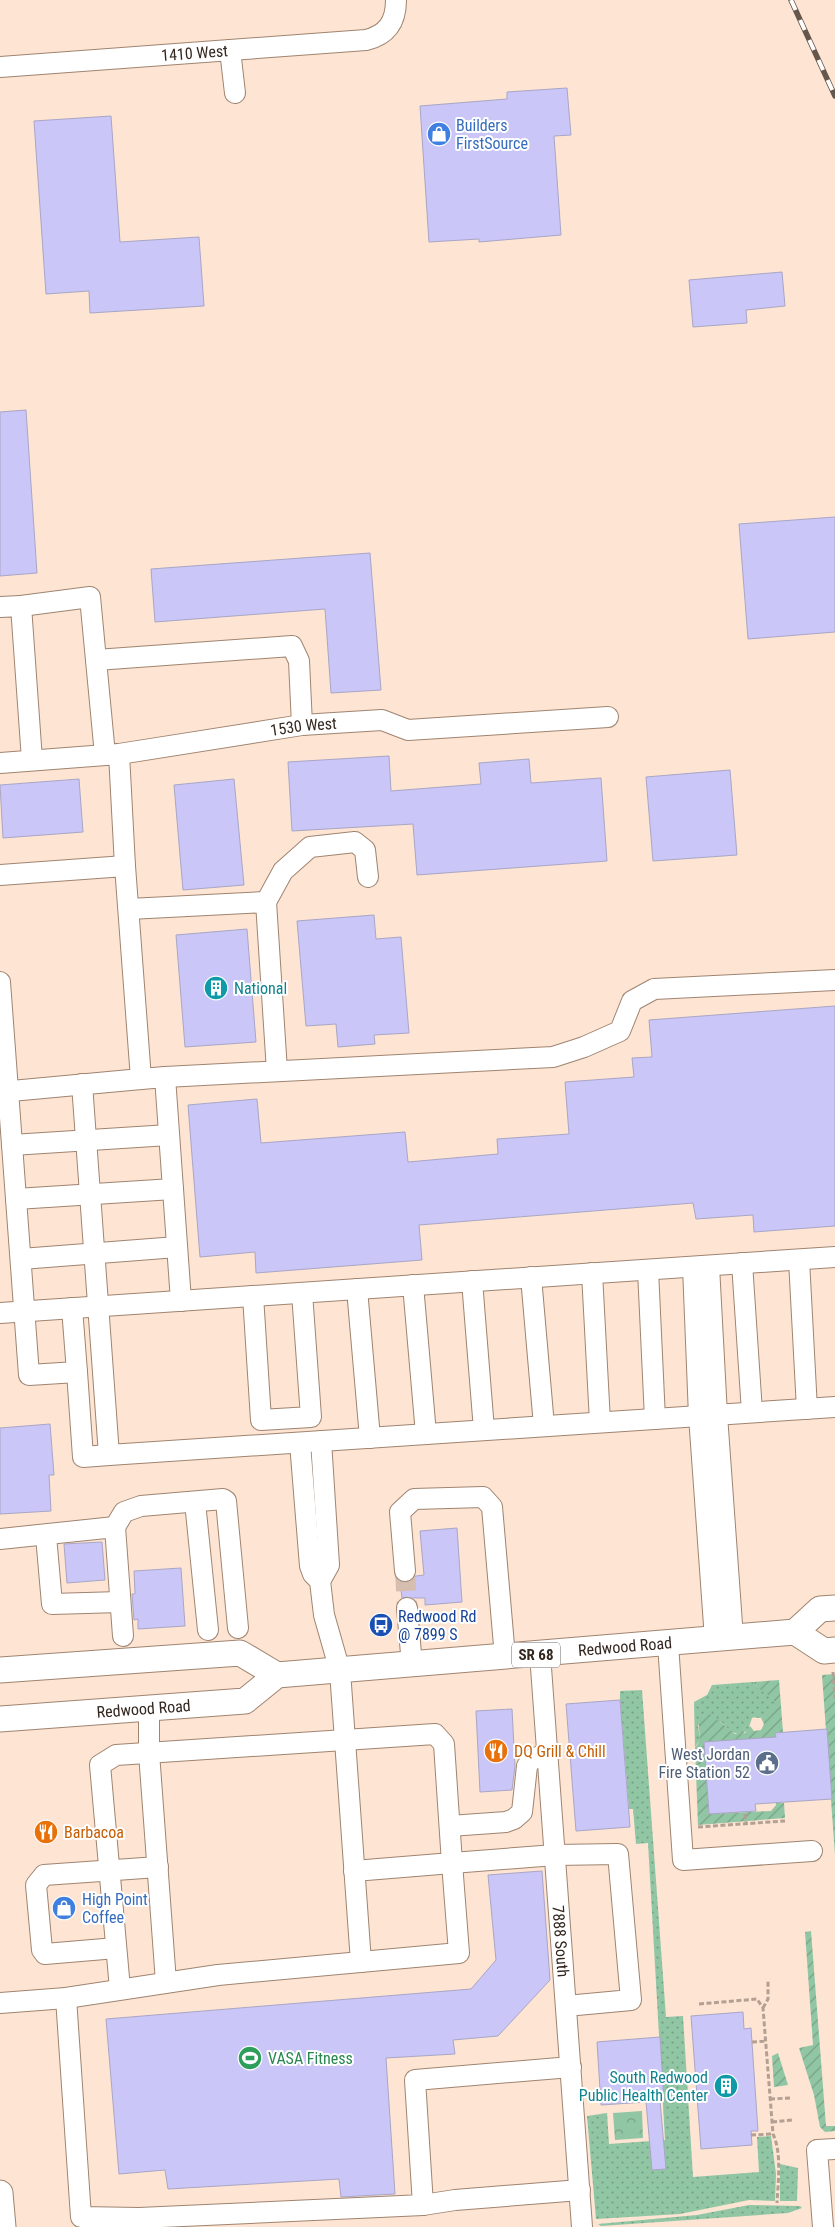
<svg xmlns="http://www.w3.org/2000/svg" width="835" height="2227" viewBox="0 0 835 2227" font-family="'Roboto Condensed',sans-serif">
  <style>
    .grass { fill: url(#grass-dots) }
    .park { fill: url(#park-crowns) }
    .garden { fill: url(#garden-furrows) }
    .building { fill: #cac6f8; stroke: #a9a6c5 }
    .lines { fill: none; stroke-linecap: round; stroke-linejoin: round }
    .minor-tunnel { stroke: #d5beaf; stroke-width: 20; stroke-dasharray: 20 10; stroke-linecap: butt }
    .minor-casing { stroke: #9f8470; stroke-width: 22 }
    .major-casing { stroke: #9f8470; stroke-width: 27 }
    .path { stroke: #b4a092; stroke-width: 3; stroke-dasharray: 5 2.5; stroke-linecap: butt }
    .minor { stroke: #fff; stroke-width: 20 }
    .major { stroke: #fff; stroke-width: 25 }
    .rail-casing { stroke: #66574c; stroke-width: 5.5 }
    .rail { stroke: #fff; stroke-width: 4; stroke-dasharray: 11; stroke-linecap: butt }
    .labels { text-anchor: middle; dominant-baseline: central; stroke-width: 4; stroke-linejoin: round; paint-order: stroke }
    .shield { fill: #fff; stroke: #706862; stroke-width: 1 }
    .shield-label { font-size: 15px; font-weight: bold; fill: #33271f }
    .street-label { font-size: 16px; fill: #33271f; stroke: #fff }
    .shop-label { font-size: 16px; fill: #366cbe; stroke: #fff; text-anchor: start }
    .culture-label { font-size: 16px; fill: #0d838f; stroke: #fff; text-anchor: start }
    .transit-label { font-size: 16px; fill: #164399; stroke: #fff; text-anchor: start }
    .food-label { font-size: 16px; fill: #c56008; stroke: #fff; text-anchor: start }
    .service-label { font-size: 16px; fill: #4e5e75; stroke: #fff; text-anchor: end }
    .leisure-label { font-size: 16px; fill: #27864d; stroke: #fff; text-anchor: start }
  </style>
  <defs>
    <pattern id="grass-dots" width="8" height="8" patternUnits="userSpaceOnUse" patternTransform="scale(1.25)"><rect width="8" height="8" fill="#91c6a4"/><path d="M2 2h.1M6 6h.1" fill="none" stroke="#77a185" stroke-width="1.8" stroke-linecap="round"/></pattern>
    <pattern id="park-crowns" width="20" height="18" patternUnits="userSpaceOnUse" patternTransform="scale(1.25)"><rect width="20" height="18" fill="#91c6a4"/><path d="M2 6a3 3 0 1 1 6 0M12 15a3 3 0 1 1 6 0" fill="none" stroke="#77a185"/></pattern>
    <pattern id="garden-furrows" width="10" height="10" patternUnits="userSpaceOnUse" patternTransform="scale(1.25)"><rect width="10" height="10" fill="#91c6a4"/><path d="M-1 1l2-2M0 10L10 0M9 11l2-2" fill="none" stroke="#77a185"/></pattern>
  </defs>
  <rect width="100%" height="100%" fill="#fde4d3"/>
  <path class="grass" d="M 753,1682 L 755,1686 C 762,1691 785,1700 771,1712 C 769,1713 762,1718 760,1718 C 757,1718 755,1717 752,1718 L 748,1730 L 740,1735 L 730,1731 L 721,1722 L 698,1725 L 700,1740 L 695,1747 L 694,1702 L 707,1695 L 712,1685 Z
    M 642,1690 L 666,2017 L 683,2016 L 693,2177 L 759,2172 L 757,2137 L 771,2136 L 776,2174 L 775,2201 L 749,2200 L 680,2214 L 596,2219 L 587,2116 L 607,2113 L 609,2144 L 665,2140 L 648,1843 L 636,1844 L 633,1809 L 629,1809 L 620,1700 L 620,1691 Z
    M 780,2164 L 798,2168 L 797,2201 L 780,2201 Z
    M 749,2205 L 800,2206 L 802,2208 L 788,2213 L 601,2226 L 598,2224 L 697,2215 Z"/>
  <path class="park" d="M 642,2111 L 643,2138 L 615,2140 L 613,2113 Z"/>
  <path class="garden" d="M 835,1674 L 835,1855 L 822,1675 Z
    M 779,1680 L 783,1732 L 775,1733 L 776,1740 L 748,1739 L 704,1742 L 709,1814 L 771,1811 L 776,1805 L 776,1798 L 779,1798 L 779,1803 L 784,1803 L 785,1818 L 698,1825 L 695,1747 C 704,1740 696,1727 700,1717 L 709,1713 L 735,1734 L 745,1733 L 750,1726 L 754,1731 L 761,1730 L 764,1724 L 761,1718 C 785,1701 773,1699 755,1686 L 753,1682 Z
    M 811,1931 L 826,2126 L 835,2126 L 835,2131 L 825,2132 L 820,2127 L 814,2095 L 799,2048 L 813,2045 L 805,1932 Z
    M 778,2053 L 788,2085 L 774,2087 L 772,2056 Z"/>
  <path class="building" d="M 567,88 L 571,135 L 554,136 L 561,235 L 479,242 L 479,239 L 429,242 L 420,106 L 507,99 L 507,92 Z
    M 111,116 L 120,242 L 199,237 L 204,306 L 90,313 L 89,291 L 46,294 L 34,121 Z
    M 782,272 L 785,306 L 746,310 L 747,323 L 693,327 L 689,280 Z
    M 26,410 L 37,573 L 0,576 L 0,412 Z
    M 835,517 L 835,632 L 748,639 L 739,524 Z
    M 370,553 L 381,690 L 331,693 L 325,609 L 155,622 L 151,569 Z
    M 389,756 L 391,791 L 481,784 L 479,763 L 529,759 L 531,783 L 601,778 L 607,861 L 417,875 L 413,824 L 292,831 L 288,762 Z
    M 730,770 L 737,855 L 653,861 L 646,777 Z
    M 79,779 L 83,832 L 3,838 L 0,785 Z
    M 234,779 L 244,885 L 183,890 L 174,785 Z
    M 374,915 L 376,939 L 401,937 L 409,1033 L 374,1035 L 375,1044 L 338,1047 L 336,1024 L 306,1026 L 297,921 Z
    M 247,929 L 256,1042 L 185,1047 L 176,935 Z
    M 835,1006 L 835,1226 L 754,1232 L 753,1215 L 696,1219 L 693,1203 L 419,1225 L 422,1260 L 256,1273 L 255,1252 L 200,1257 L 188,1105 L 257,1099 L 261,1143 L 405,1132 L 408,1162 L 498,1154 L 497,1139 L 569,1134 L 565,1082 L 634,1077 L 632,1058 L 652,1057 L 649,1020 Z
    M 50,1424 L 54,1475 L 49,1475 L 51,1511 L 0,1514 L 0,1428 Z
    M 457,1528 L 462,1602 L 425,1605 L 425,1598 L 402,1598 L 400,1582 L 406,1583 L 416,1576 L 424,1575 L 420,1531 Z
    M 102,1542 L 105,1580 L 67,1583 L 64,1544 Z
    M 181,1568 L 185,1626 L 138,1629 L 138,1619 L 134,1620 L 132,1594 L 135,1594 L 134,1571 Z
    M 620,1700 L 630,1827 L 576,1831 L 566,1704 Z
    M 512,1709 L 515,1766 L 512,1790 L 480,1792 L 476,1711 Z
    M 827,1729 L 832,1799 L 755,1804 L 756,1811 L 709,1814 L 704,1742 L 776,1737 L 775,1733 Z
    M 542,1871 L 550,1980 L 498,2036 L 453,2040 L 455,2054 L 386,2058 L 395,2194 L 341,2197 L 339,2179 L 168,2189 L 165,2170 L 119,2174 L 106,2019 L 471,1989 L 496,1960 L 488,1875 Z
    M 743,2012 L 744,2029 L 751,2028 L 758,2131 L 751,2131 L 752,2145 L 701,2149 L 691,2016 Z
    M 660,2037 L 664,2101 L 660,2101 L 666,2169 L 652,2170 L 646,2102 L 601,2105 L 597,2042 Z"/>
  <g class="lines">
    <path class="minor-tunnel" d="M 405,1571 L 407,1608"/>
    <g class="minor-casing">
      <g id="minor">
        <path d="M 230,50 L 235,93"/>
        <path id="s1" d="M 0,67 L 366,40 C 387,35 396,22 396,0"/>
        <path d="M 21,606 L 90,597 L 105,755"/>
        <path d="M 0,607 L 21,606 L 32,760"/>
        <path d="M 96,660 L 292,646 L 299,661 L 302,725"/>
        <path d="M 119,754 L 125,866"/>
        <path id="s2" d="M 0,763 L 119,754 L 302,725 L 382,720 L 408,730 L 608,717"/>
        <path d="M 0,875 L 125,866 L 141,1079 L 165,1077 L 181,1301"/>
        <path d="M 266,902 L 283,871 L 310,847 L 355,842 L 365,850 L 368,877"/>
        <path d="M 129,909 L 266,902 L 277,1071"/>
        <path d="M 0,982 L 29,1375 L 77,1372 L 83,1457 L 109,1455"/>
        <path d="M 165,1077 L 553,1057 L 584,1047 L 620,1031 L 632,1001 L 654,989 L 835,980"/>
        <path d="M 82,1084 L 109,1455 L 835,1407"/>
        <path d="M 0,1092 L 141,1079"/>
        <path d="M 12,1145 L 169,1135"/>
        <path d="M 16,1199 L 173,1189"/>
        <path d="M 21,1259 L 177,1247"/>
        <path d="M 799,1260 L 807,1409"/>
        <path d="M 742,1263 L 752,1412"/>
        <path d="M 709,1266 L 717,1415 L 733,1638"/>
        <path d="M 693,1267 L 699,1416 L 715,1639"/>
        <path d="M 648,1270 L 655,1419"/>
        <path d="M 592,1273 L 600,1422"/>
        <path d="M 531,1277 L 544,1426"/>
        <path d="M 472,1281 L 484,1430"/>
        <path d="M 413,1285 L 426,1434"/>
        <path d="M 357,1289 L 370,1438"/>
        <path d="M 253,1296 L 261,1420 L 311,1417 L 302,1293"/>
        <path d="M 72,1308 L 77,1372"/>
        <path d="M 0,1313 L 835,1257"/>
        <path d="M 300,1443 L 310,1566 L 313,1574 L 320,1581 L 324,1615 L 340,1671 L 361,1962"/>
        <path d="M 195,1502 L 208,1630"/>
        <path d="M 115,1527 L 124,1512 L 141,1506 L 223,1499 L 226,1501 L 238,1628"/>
        <path d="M 46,1536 L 52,1604 L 120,1602"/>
        <path d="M 0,1539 L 115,1527 L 123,1636"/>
        <path d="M 405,1571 L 400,1512 L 414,1499 L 483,1497 L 492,1507 L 505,1657"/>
        <path d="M 320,1581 L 329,1565 L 321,1441"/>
        <path d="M 407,1608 L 412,1665"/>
        <path d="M 668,1644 L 683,1860 L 812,1851"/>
        <path id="s3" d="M 540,1654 L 582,2227"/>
        <path d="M 149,1708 L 149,1753 L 166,1982"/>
        <path d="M 450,1826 L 506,1822 L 514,1819 L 522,1812 L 527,1766 L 531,1760 L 547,1753"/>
        <path d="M 116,1948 L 45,1954 L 42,1950 L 36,1885 L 44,1875 L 158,1867"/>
        <path d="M 120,1989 L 100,1765 L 116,1755 L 435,1734 L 444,1744 L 452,1863 L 354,1871"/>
        <path d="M 66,1998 L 81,2217 L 139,2218 L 139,2227"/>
        <path d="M 0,2003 L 66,1998 L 218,1975 L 459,1953 L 452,1863 L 555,1855 L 618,1854 L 631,2000 L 566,2006"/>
        <path d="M 423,2205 L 455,2200 L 580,2190"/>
        <path d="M 139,2218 L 423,2205 L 415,2080 L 571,2067"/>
        <path d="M 823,2227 L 817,2150 L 835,2149"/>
      </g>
    </g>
    <g class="major-casing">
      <g id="major">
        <path d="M 795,1632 L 824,1651 L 835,1650"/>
        <path d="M 0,1670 L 240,1653 L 277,1675"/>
        <path id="s4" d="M 0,1719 L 245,1701 L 277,1675 L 795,1632 L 820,1609 L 835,1608"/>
        <path d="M 0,2193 L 3,2227"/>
      </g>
    </g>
    <path class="path" d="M 833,1672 L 835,1698
      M 745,1814 L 746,1824
      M 698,1827 L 785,1821
      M 699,2004 L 757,1999 L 763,2008 L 773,2134 C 782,2153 778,2182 777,2203
      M 763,2008 L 768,1999 L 768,1981
      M 752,2042 L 766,2041
      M 770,2099 L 790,2098
      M 772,2122 L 792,2120
      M 751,2135 L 773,2134"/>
    <use href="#minor" class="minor"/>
    <use href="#major" class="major"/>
    <g class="rail-casing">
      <path id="rail" d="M 791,0 L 835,96"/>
    </g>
    <use href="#rail" class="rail"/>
  </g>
  <defs>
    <g id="shop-disc" transform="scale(1.25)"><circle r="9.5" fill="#3f7fe0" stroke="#fff"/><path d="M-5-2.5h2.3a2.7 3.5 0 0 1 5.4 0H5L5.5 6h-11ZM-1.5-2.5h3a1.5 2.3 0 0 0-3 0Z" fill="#fff"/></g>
    <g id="building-disc" transform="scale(1.25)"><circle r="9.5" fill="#0f9aa8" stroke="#fff"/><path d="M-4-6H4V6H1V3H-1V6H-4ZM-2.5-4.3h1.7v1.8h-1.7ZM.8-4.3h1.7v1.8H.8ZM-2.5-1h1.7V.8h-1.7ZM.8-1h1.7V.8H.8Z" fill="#fff"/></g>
    <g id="bus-disc" transform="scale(1.25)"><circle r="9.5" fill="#1a4fb4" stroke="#fff"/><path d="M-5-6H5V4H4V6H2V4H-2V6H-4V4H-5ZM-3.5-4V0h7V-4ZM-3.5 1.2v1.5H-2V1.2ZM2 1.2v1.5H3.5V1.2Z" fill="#fff"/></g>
    <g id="restaurant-disc" transform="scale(1.25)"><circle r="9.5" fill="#e8710a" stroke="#fff"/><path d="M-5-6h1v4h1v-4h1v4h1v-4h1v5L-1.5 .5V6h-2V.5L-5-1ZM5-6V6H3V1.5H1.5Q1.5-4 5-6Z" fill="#fff"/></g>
    <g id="civic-disc" transform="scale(1.25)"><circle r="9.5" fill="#5c6f8a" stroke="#fff"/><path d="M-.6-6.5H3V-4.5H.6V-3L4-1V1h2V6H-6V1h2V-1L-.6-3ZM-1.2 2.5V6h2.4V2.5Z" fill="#fff"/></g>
    <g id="stadium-disc" transform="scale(1.25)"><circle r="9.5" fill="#2e9e5b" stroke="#fff"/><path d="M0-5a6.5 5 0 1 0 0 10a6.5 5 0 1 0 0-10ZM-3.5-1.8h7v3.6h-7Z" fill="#fff"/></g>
  </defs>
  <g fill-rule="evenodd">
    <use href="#shop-disc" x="439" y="134"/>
    <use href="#building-disc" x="216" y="988"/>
    <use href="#bus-disc" x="381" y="1625"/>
    <use href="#restaurant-disc" x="496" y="1751"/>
    <use href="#civic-disc" x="767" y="1763"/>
    <use href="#restaurant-disc" x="46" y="1832"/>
    <use href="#shop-disc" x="64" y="1908"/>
    <use href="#stadium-disc" x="250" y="2058"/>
    <use href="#building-disc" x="726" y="2086"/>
  </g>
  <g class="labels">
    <rect class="shield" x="512" y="1642.5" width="48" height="25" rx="4"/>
    <g class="shield-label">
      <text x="536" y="1655">SR 68</text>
    </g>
    <g class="street-label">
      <text stroke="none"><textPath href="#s1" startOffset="195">1410 West</textPath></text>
      <text stroke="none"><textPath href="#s2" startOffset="306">1530 West</textPath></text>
      <text stroke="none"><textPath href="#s4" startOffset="636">Redwood Road</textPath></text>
      <text stroke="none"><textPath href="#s4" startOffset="144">Redwood Road</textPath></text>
      <text stroke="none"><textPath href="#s3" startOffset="288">7888 South</textPath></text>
    </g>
    <g class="shop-label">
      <text x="456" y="125">Builders<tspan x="456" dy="18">FirstSource</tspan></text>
      <text x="82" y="1899">High Point<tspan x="82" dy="18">Coffee</tspan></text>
    </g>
    <g class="culture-label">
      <text x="234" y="988">National</text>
      <text x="708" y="2077" text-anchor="end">South Redwood<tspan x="708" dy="18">Public Health Center</tspan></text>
    </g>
    <g class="transit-label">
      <text x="398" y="1616">Redwood Rd<tspan x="398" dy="18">@ 7899 S</tspan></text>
    </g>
    <g class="food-label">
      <text x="514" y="1751">DQ Grill &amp; Chill</text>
      <text x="64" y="1832">Barbacoa</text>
    </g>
    <g class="service-label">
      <text x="750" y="1754">West Jordan<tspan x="750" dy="18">Fire Station 52</tspan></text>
    </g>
    <g class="leisure-label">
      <text x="268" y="2058">VASA Fitness</text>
    </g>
  </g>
</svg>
